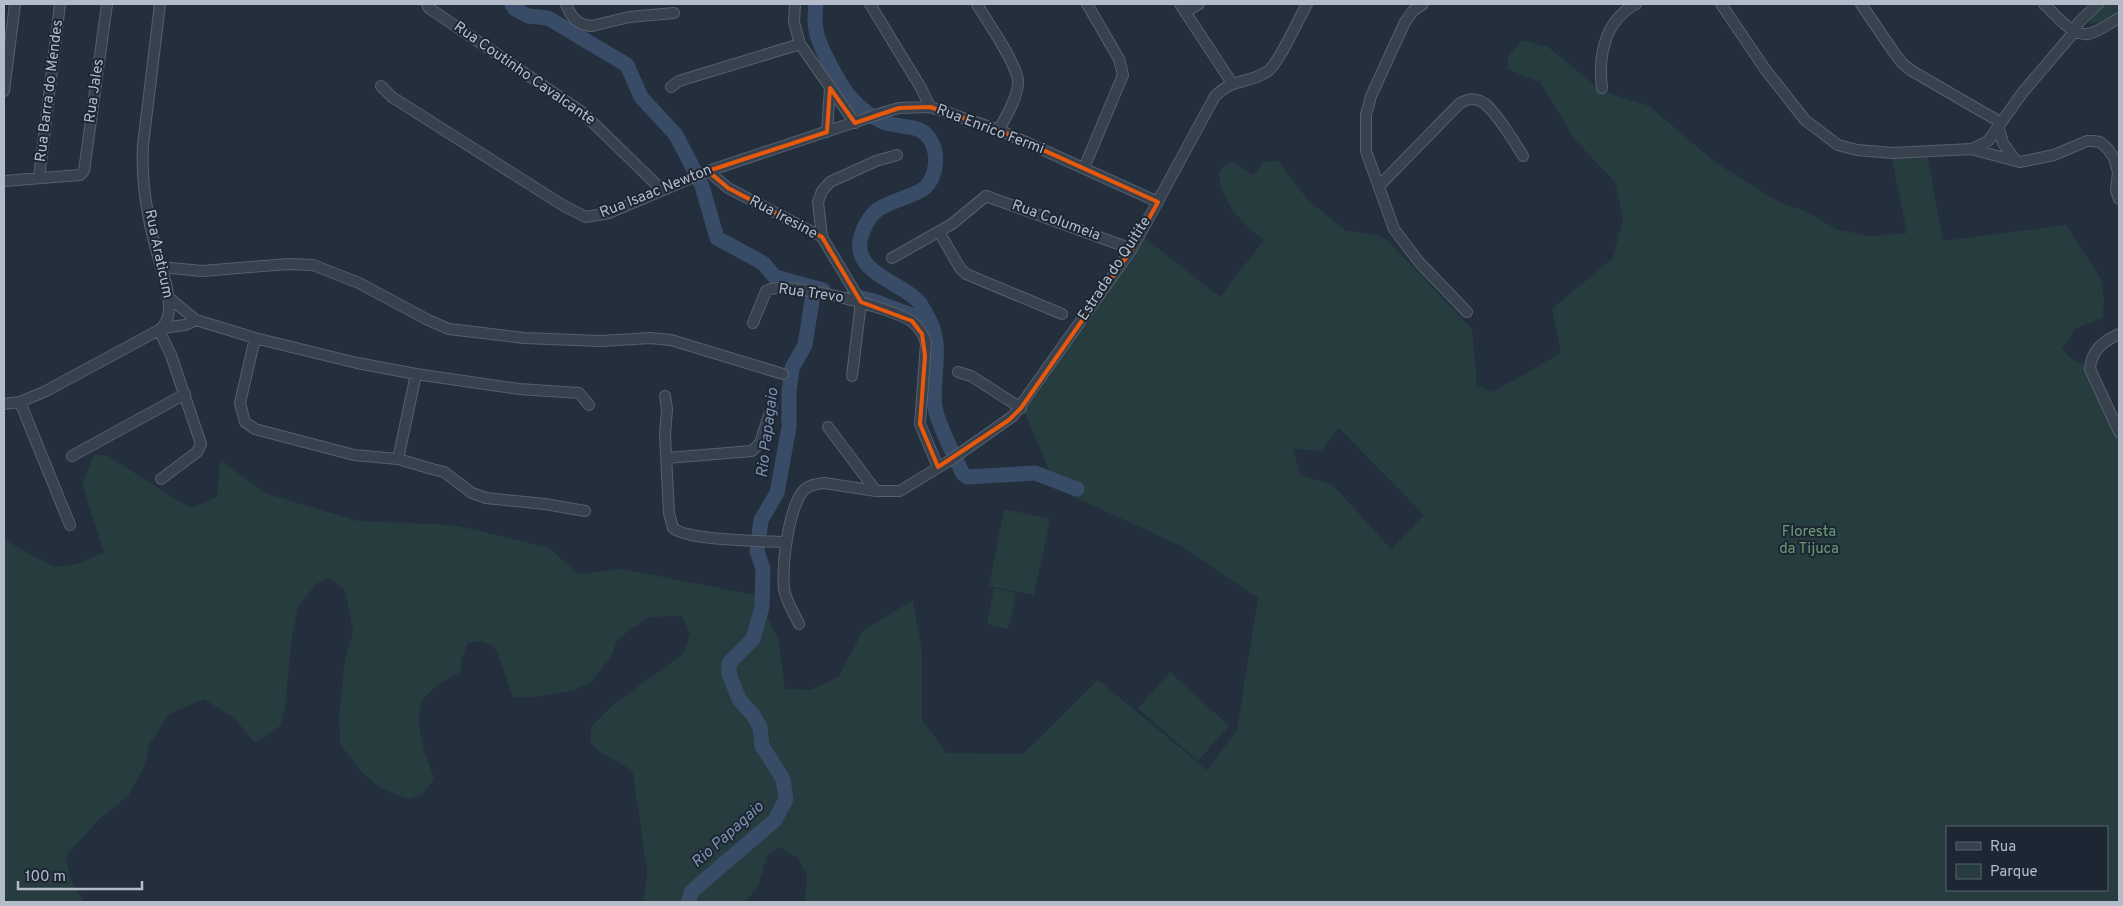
<svg xmlns="http://www.w3.org/2000/svg" width="2123" height="906" viewBox="0 0 2123 906" font-family="Overpass,sans-serif">
  <style>
    .green { fill: #263c3f; fill-rule: evenodd }
    .lines { fill: none; stroke-linecap: round; stroke-linejoin: round }
    .river { stroke: #394c67; stroke-width: 15 }
    .minor-casing { stroke: #565f6c; stroke-width: 12 }
    .minor { stroke: #38414e; stroke-width: 10 }
    .marked { fill: none; stroke: #e8590c; stroke-width: 4; stroke-linejoin: round }
    .labels { text-anchor: middle; dominant-baseline: central; stroke-width: 4; stroke-linejoin: round; paint-order: stroke }
    .street-label { font-size: 15px; fill: #b4bcc9; stroke: #1d2633 }
    .park-label { font-size: 15px; fill: #6b9a76; stroke: #1d2633 }
    .water-label { font-size: 16px; font-style: italic; fill: #7c92b1; stroke: #1d2633 }
  </style>
  <rect width="100%" height="100%" fill="#242f3e"/>
  <path class="green" d="M 2103,4 L 2119,4 L 2119,11 L 2098,23 L 2090,23 L 2087,17 Z
    M 1522,40 L 1548,47 L 1602,91 L 1649,106 L 1715,162 L 1779,202 L 1805,211 L 1836,229 L 1868,236 L 1907,233 L 1892,159 L 1927,154 L 1943,241 L 2066,225 L 2101,279 L 2104,297 L 2103,318 L 2076,328 L 2062,349 L 2072,359 L 2084,364 L 2097,397 L 2119,441 L 2119,902 L 805,902 L 807,876 L 797,857 L 779,847 L 767,856 L 758,887 L 745,902 L 642,902 L 645,895 L 647,871 L 633,773 C 619,758 604,759 590,742 L 591,727 L 612,706 L 684,653 L 690,633 L 682,616 L 650,617 L 630,630 L 617,640 L 611,657 L 590,683 L 573,690 L 537,697 L 514,698 C 506,681 503,663 494,646 L 481,641 L 468,643 L 461,660 L 461,672 C 448,679 431,687 423,700 C 411,719 427,758 434,779 L 422,795 L 408,799 L 379,787 L 362,772 L 340,744 L 339,715 L 345,660 L 353,631 L 345,590 L 329,578 L 316,584 L 298,606 L 291,644 L 285,707 L 280,726 L 255,743 L 235,719 L 204,699 L 169,714 L 149,745 L 145,765 L 128,796 L 99,819 L 65,857 L 73,886 L 85,902 L 4,902 L 4,535 L 10,543 L 54,567 L 76,564 L 104,553 L 82,483 L 94,455 L 106,455 L 190,508 L 217,497 L 220,460 L 267,494 L 358,521 L 454,525 L 549,548 L 578,574 L 622,569 L 756,595 L 779,641 L 785,689 L 811,690 L 838,677 L 863,631 L 913,600 L 922,652 L 922,720 L 947,753 L 1023,754 L 1098,680 L 1207,770 L 1237,730 L 1258,598 L 1179,545 L 1057,489 L 1023,408 L 1119,276 L 1135,257 L 1145,238 L 1220,297 L 1264,240 C 1242,224 1219,200 1219,171 L 1232,161 L 1253,175 L 1264,162 L 1278,161 L 1308,200 L 1345,230 L 1379,236 L 1387,240 L 1472,329 L 1477,386 L 1493,392 L 1561,353 L 1552,309 L 1613,258 L 1623,218 L 1615,182 L 1576,141 L 1540,82 L 1507,69 L 1508,56 ZM 1339,428 L 1424,515 L 1391,549 L 1333,485 L 1300,475 L 1293,449 L 1321,451 ZM 1947,827 L 2107,827 L 2107,890 L 1947,890 Z
    M 1004,509 L 1050,519 L 1034,595 L 989,586 Z
    M 994,588 L 1016,593 L 1008,629 L 987,624 Z
    M 1170,672 L 1229,726 L 1198,761 L 1138,708 Z"/>
  <g class="lines">
    <path class="river" d="M 512,4 L 515,9 L 528,16 L 548,18 L 627,65 L 641,97 L 676,135 L 693,168 L 702,186 L 717,238 L 763,263 L 775,277 L 823,290
      M 816,4 C 815,13 814,21 816,30 C 818,45 840,85 850,97 C 859,107 871,117 883,122 C 902,129 922,122 932,143 C 939,158 936,182 920,191 C 907,198 891,201 879,209 C 869,215 862,230 860,241 C 855,273 900,282 917,300 C 922,304 925,313 929,319 C 944,347 931,378 935,408 C 938,424 955,458 963,474 L 968,477 L 1035,473 L 1077,489
      M 853,296 L 874,301 L 930,322
      M 688,902 L 692,891 L 775,820 L 786,799 L 783,779 L 762,746 L 760,727 L 753,715 L 739,699 L 729,674 L 729,663 L 753,639 L 762,607 L 763,569 L 757,551 L 761,520 L 777,493 L 789,427 L 789,392 L 792,368 L 805,345 L 814,288"/>
    <g class="minor-casing">
      <path id="minor" d="M 427,4 L 429,8 L 582,112 L 662,190
        M 566,4 C 571,17 577,25 592,26 L 629,17 L 674,13
        M 795,4 L 794,22 L 800,44 L 855,123
        M 870,4 L 921,88 L 930,107 L 999,130 L 1158,202
        M 977,4 C 986,20 1019,66 1018,83 C 1017,99 1006,116 999,130
        M 1180,4 L 1232,83
        M 1423,4 L 1413,11 L 1405,22 L 1371,96 L 1366,115 L 1366,151 L 1394,229 L 1419,262 L 1467,312
        M 1721,4 L 1765,69 L 1805,120 L 1838,145 L 1857,150 L 1893,153 L 1971,149 L 2020,162 L 2054,155 L 2087,141 L 2093,141 L 2100,142 L 2108,149 L 2114,158 L 2118,172 L 2116,190 L 2119,199
        M 1861,4 L 1893,51 L 1902,63 L 1912,71 L 2000,122
        M 2044,4 C 2055,14 2071,36 2088,34 C 2098,32 2110,23 2119,18
        M 1185,12 L 1199,4
        M 381,86 L 392,97 L 564,206 L 586,217 L 609,213 L 708,171 L 885,112 L 899,108 L 930,107
        M 671,87 L 679,81 L 800,44
        M 1602,88 C 1598,55 1605,20 1636,4
        M 4,91 L 15,4
        M 1998,126 L 2003,143 L 2015,160
        M 827,132 L 830,88
        M 1972,149 L 1988,141 L 2023,92 L 2074,32 L 2079,22 L 2098,4
        M 1084,168 L 1123,75 L 1119,59 L 1087,4
        M 708,171 L 728,188 L 822,237 L 861,302
        M 39,178 L 60,4
        M 4,181 L 80,175 L 84,171 L 107,4
        M 1379,186 L 1459,104 C 1468,98 1476,97 1485,104 C 1495,111 1516,144 1523,156
        M 939,232 L 960,268 L 966,274 L 1062,314
        M 822,237 L 818,202 L 822,191 L 830,182 L 876,161 L 897,155
        M 892,258 L 952,224 L 986,196 L 1132,249
        M 161,267 L 202,271 L 288,264 L 313,265 L 359,283 L 428,320 L 449,329 L 524,338 L 600,341 L 650,338 L 671,340 L 783,374
        M 167,296 L 196,320 L 255,338 L 357,363 L 416,374 L 519,389 L 579,393 L 589,405
        M 753,323 L 766,291 C 785,279 892,308 911,321 C 918,326 924,335 926,343 L 920,424 L 938,467
        M 162,328 L 185,325 L 196,320
        M 159,330 L 171,355 L 201,444 L 197,452 L 161,479
        M 2119,334 C 2104,341 2091,350 2090,369 L 2119,432
        M 255,338 L 240,403 L 245,422 L 255,429 L 354,455 L 398,459 L 432,469 L 444,472 L 472,493 L 486,498 L 545,504 L 585,511
        M 958,372 L 971,376 L 1021,408
        M 852,376 L 861,302
        M 665,396 L 667,409 L 665,435 L 669,513 L 673,528 C 688,541 763,541 785,542
        M 20,402 L 70,525
        M 4,404 L 20,402 L 46,391 L 159,330 C 165,326 169,317 169,310 C 170,290 161,268 156,249 C 147,216 141,180 143,145 L 160,4
        M 828,427 L 876,491
        M 72,456 L 185,394
        M 667,458 L 752,451 L 760,443 L 772,406
        M 398,459 L 416,374
        M 799,624 C 794,613 786,601 784,589 C 782,565 788,510 803,491 C 808,485 817,484 824,483 L 876,491 L 900,491 L 952,459 L 1013,416 L 1132,249 L 1215,96 C 1235,77 1249,84 1268,71 C 1279,63 1299,18 1307,4"/>
    </g>
    <use href="#minor" class="minor"/>
  </g>
  <path class="marked" d="M 830,88 L 855,123 L 899,108 L 930,107 L 999,130 L 1158,202 L 1132,249 L 1021,408 L 1009,420 L 938,467 L 920,424 L 925,356 L 922,334 L 912,321 L 861,302 L 822,237 L 728,188 L 708,171 L 827,132 Z"/>
  <g class="labels">
    <g class="street-label">
      <text transform="translate(524 74) rotate(35)">Rua Coutinho Cavalcante</text>
      <text transform="translate(50 91) rotate(-83)">Rua Barra do Mendes</text>
      <text transform="translate(95 91) rotate(-82)">Rua Jales</text>
      <text transform="translate(990 130) rotate(21)">Rua Enrico Fermi</text>
      <text transform="translate(656 192) rotate(-22)">Rua Isaac Newton</text>
      <text transform="translate(783 218) rotate(28)">Rua Iresine</text>
      <text transform="translate(1056 221) rotate(20)">Rua Columeia</text>
      <text transform="translate(158 254) rotate(78)">Rua Araticum</text>
      <text transform="translate(1115 269) rotate(-57)">Estrada do Quitite</text>
      <text transform="translate(811 294) rotate(8)">Rua Trevo</text>
    </g>
    <g class="park-label">
      <text x="1809" y="532">Floresta<tspan x="1809" dy="17">da Tijuca</tspan></text>
    </g>
    <g class="water-label">
      <text transform="translate(768 433) rotate(-83)">Rio Papagaio</text>
      <text transform="translate(728 835) rotate(-42)">Rio Papagaio</text>
    </g>
  </g>
  <rect width="2123" height="906" fill="none" stroke="#b4bcc9" stroke-width="10"/>
  <rect x="1946" y="826" width="162" height="65" fill="#1d2633" stroke="#59626f"/>
  <rect x="1956" y="842" width="25" height="8" fill="#38414e" stroke="#59626f"/>
  <text x="1990" y="851" font-size="15" fill="#b4bcc9">Rua</text>
  <rect x="1956" y="864" width="25" height="15" fill="#263c3f" stroke="#59626f"/>
  <text x="1990" y="876" font-size="15" fill="#b4bcc9">Parque</text>
  <path d="M18 881v8h124v-8" fill="none" stroke="#b4bcc9" stroke-width="2.5"/>
  <text x="25" y="881" font-size="15" fill="#b4bcc9" stroke="#1d2633" stroke-width="4" paint-order="stroke">100 m</text>
</svg>
